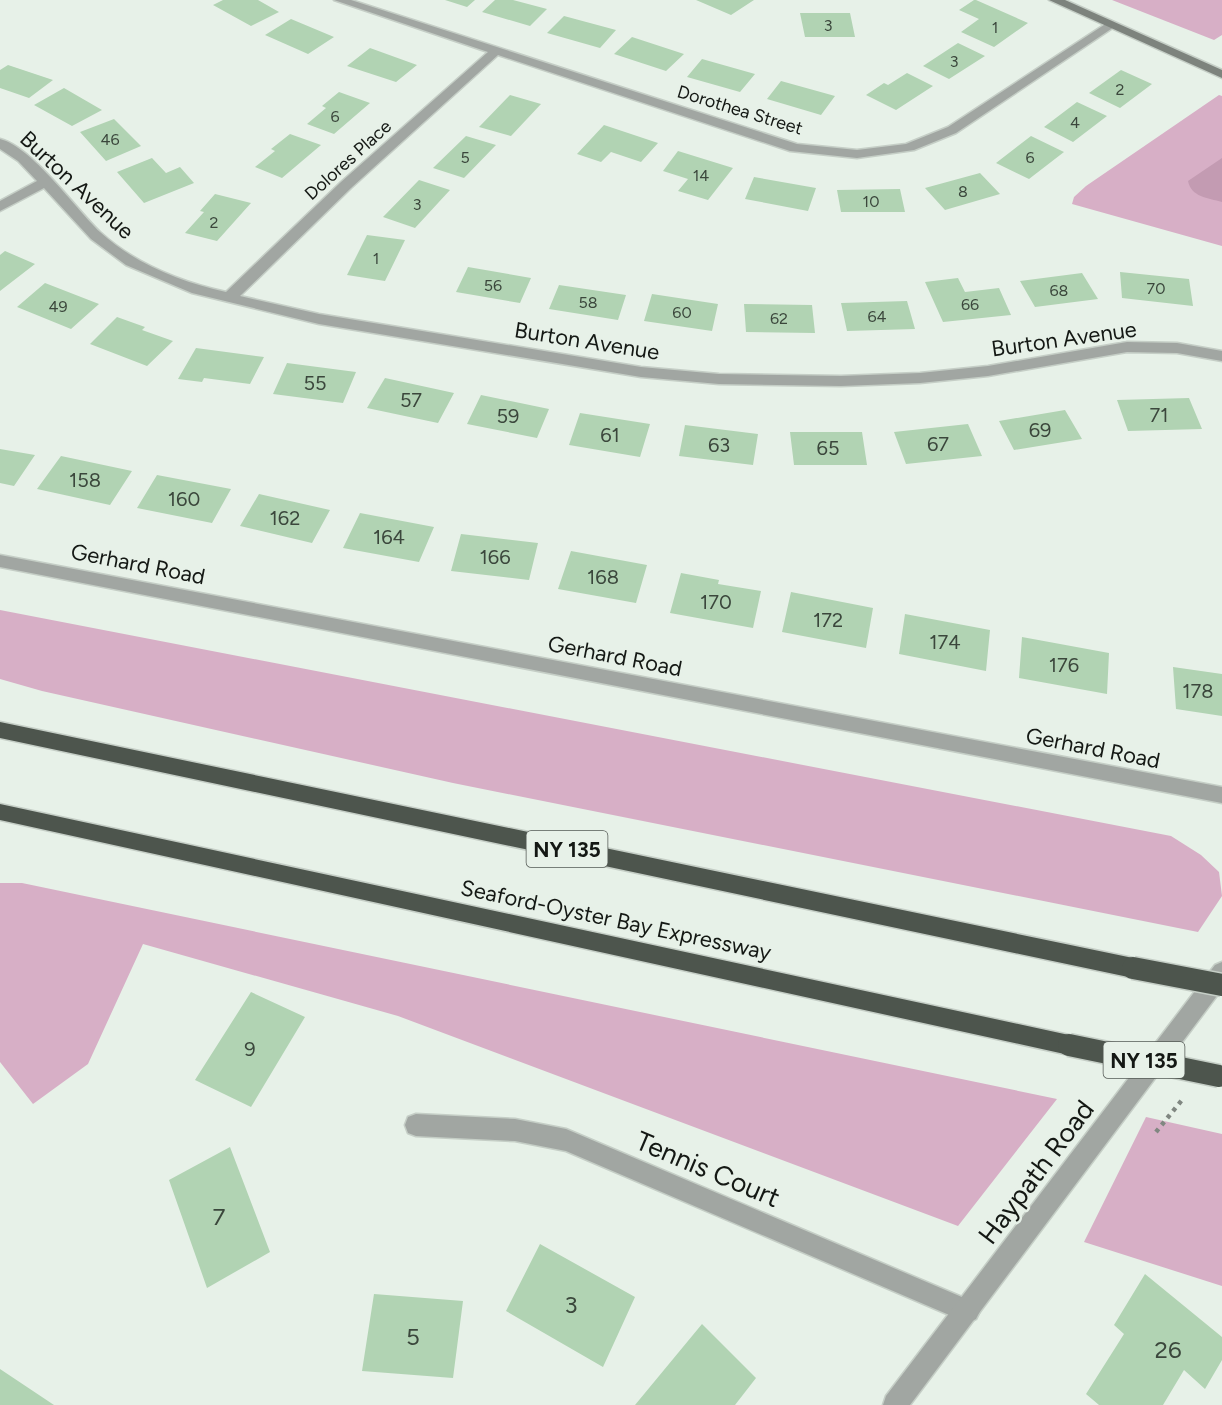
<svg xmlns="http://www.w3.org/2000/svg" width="1222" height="1405" viewBox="0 0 1222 1405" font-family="Figtree,sans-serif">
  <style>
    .forest { fill: #d7afc6 }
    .water { fill: #c39bb2 }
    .building { fill: #b1d3b3 }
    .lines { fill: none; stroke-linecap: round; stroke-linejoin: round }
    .minor-casing { stroke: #c5cec6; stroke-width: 3 }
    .tertiary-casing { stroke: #c5cec6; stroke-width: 3 }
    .secondary-casing { stroke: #c5cec6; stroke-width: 3 }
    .motorway-casing { stroke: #c5cec6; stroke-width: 3 }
    .path { stroke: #808781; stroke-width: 4.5; stroke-dasharray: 4 5; stroke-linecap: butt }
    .minor { fill: #a1a6a2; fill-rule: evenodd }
    .tertiary { fill: #a1a6a2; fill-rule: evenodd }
    .secondary { fill: #7d837d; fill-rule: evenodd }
    .motorway { fill: #4d554d; fill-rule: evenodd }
    .motorway-bridge-casing { stroke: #c5cec6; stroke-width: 25; stroke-linecap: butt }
    .motorway-bridge { stroke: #4d554d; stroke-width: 22 }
    .labels { text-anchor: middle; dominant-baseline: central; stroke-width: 5; stroke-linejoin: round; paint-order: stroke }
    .far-number-label { font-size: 16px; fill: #3b473c }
    .far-street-label { font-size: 18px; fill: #141814; stroke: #e7f1e8 }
    .number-label { font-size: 20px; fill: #3b473c }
    .shield { fill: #e7f1e8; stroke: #535954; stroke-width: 1.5 }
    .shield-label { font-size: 21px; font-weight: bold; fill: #141814 }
    .street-label { font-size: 22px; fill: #141814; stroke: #e7f1e8 }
    .near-number-label { font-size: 24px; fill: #3b473c }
    .near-street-label { font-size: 27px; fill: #141814; stroke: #e7f1e8 }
  </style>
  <rect width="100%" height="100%" fill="#e7f1e8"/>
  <path class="forest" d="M 1112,0 L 1222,0 L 1222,35 L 1214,40 Z
    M 1219,95 L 1222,96 L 1222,246 L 1072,204 L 1074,197 L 1086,186 Z
    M 0,610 L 1171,836 L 1201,855 L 1219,872 L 1222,896 L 1198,932 L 453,783 L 42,691 L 0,679 Z
    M 0,883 L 22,883 L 1057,1099 L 958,1226 L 398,1016 L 143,944 L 88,1064 L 33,1104 L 0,1062 Z
    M 1146,1117 L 1222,1134 L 1222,1286 L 1084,1242 Z"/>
  <path class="water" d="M 1222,158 L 1222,202 C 1208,198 1191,197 1188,181 Z"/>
  <path class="building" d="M 223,0 L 258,0 L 279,12 L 251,26 L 213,5 Z
    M 445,0 L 475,0 L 467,7 Z
    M 495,0 L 513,0 L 547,9 L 530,26 L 482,12 Z
    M 696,0 L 754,0 L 731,15 Z
    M 974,0 L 976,0 L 1028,23 L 994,47 L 961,32 L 979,19 L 959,10 Z
    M 800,13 L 850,13 L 855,37 L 805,37 Z
    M 564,16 L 616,30 L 600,48 L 547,33 Z
    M 291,19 L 334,37 L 308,54 L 265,35 Z
    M 632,37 L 684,54 L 666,71 L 614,54 Z
    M 958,43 L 985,56 L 949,79 L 923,66 Z
    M 370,48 L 417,65 L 396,82 L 347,66 Z
    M 702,59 L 755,74 L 740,92 L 687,77 Z
    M 8,65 L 53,80 L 29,98 L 0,88 L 0,70 Z
    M 1121,70 L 1152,84 L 1120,108 L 1089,93 Z
    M 907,73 L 933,86 L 896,110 L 866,95 L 884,83 L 888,85 Z
    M 781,81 L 835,96 L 821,115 L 767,99 Z
    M 64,88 L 102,110 L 72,126 L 34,105 Z
    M 339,92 L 370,103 L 334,134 L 307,124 L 326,108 L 322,106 Z
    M 510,95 L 541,104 L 511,136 L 479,127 Z
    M 1077,102 L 1107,116 L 1073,142 L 1044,127 Z
    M 114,119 L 141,146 L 106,161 L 80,132 Z
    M 604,125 L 658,143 L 641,162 L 611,152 L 601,162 L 577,154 Z
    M 290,134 L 321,145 L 282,178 L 255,167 L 275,151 L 271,149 Z
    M 466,136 L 496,145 L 464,178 L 433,168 Z
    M 1031,136 L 1064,152 L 1029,179 L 996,163 Z
    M 678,151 L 733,168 L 708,200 L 678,191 L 688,179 L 663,171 Z
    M 152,158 L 166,173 L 180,167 L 194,183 L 144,203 L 117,172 Z
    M 980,173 L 1000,194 L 945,210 L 925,188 Z
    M 754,177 L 816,188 L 808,211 L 745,199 Z
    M 419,180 L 450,190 L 415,228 L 383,217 Z
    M 900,189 L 905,212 L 841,212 L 837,190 Z
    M 215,194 L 251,203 L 217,241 L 185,233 L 204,212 L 200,211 Z
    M 367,235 L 405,240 L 385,281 L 347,275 Z
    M 5,251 L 35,264 L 0,291 L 0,255 Z
    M 468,267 L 531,278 L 520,303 L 456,292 Z
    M 1120,272 L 1189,279 L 1193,306 L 1122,298 Z
    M 1082,273 L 1098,299 L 1035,307 L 1020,281 Z
    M 958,278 L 965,292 L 999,288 L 1011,315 L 943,322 L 925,282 Z
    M 45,283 L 99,304 L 71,329 L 17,307 Z
    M 559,285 L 626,295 L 618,320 L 549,309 Z
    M 652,294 L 718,304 L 712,331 L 644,321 Z
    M 907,301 L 915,329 L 847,331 L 841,303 Z
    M 744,304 L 812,305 L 815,333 L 746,332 Z
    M 117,317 L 145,327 L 142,330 L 173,341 L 147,366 L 90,344 Z
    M 196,348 L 264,357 L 250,384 L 204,378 L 202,382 L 178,379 Z
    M 287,363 L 356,372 L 343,403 L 273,394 Z
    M 385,378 L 454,393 L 438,423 L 367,408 Z
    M 481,395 L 549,409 L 537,438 L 467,424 Z
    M 1189,398 L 1202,429 L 1128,431 L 1117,400 Z
    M 1065,410 L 1082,439 L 1014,450 L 999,421 Z
    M 580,413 L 650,424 L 640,457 L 569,445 Z
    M 968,424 L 982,456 L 906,464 L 894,432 Z
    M 685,425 L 758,434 L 753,465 L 679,456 Z
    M 790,432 L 862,432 L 867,465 L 794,465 Z
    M 0,449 L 35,455 L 14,486 L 0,483 Z
    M 61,456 L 132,471 L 110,505 L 37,489 Z
    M 157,475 L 231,489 L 212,523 L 137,508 Z
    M 259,494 L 330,510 L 312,543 L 240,526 Z
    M 360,513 L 434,527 L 419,562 L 343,548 Z
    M 461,534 L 538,543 L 529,580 L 451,571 Z
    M 571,551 L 647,565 L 636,603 L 558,589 Z
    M 681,573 L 719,580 L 718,584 L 761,591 L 753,628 L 670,613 Z
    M 791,592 L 873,608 L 866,648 L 782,632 Z
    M 905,614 L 990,630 L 986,671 L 899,654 Z
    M 1022,637 L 1109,653 L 1107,694 L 1019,678 Z
    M 1173,667 L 1222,674 L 1222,716 L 1176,709 Z
    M 251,992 L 305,1017 L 251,1107 L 195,1080 Z
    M 230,1147 L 270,1252 L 207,1288 L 169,1180 Z
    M 540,1244 L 635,1297 L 603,1367 L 506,1311 Z
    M 1145,1274 L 1222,1337 L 1222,1360 L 1205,1389 L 1184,1370 L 1163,1405 L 1099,1405 L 1086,1394 L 1124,1334 L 1114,1325 Z
    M 374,1294 L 463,1301 L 453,1378 L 362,1371 Z
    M 702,1324 L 756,1378 L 735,1405 L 635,1405 Z
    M 0,1369 L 54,1405 L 0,1405 Z"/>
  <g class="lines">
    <g class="minor-casing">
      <path id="minor" d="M 334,0 L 351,0 L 797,144 L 857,150 L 906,144 L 948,127 L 1107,23 L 1111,22 L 1117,25 L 956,133 L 914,150 L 857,158 L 790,151 L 498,55 L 351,188 L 240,296 L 319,314 L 641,367 L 719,374 L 841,376 L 920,373 L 988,366 L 1127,342 L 1177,343 L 1222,351 L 1222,361 L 1177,353 L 1127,352 L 988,376 L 920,383 L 841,386 L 719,384 L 641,377 L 319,324 L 192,293 L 126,265 L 91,239 L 44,188 L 0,211 L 0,201 L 37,181 L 18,161 L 0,149 L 0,139 C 32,147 75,208 100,232 C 135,264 181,282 226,292 L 341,182 L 488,52 Z
        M 416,1114 L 515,1119 L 566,1129 L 976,1303 L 980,1311 L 976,1319 L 968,1323 L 566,1151 L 515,1141 L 416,1136 L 408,1133 L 405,1125 L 408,1117 Z"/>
    </g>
    <g class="tertiary-casing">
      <path id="tertiary" d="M 0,555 L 1222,787 L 1222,803 L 0,567 Z
        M 1222,962 L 1222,989 L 910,1405 L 883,1405 L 886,1396 L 1215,965 Z"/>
    </g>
    <g class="secondary-casing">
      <path id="secondary" d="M 1049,0 L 1065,0 L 1222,70 L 1222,78 Z"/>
    </g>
    <g class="motorway-casing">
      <path id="motorway" d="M 0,722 L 1133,958 L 1140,961 L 1143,968 L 1140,975 L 1133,978 L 0,738 Z
        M 0,804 L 1069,1035 L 1077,1038 L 1080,1045 L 1077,1052 L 1069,1055 L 0,820 Z"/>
    </g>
    <path class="path" d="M 1156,1132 L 1182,1100"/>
    <use href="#minor" class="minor"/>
    <use href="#tertiary" class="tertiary"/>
    <use href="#secondary" class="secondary"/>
    <use href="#motorway" class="motorway"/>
    <g class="motorway-bridge-casing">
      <path id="motorway-bridge" d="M 1133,968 L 1222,985
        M 1069,1045 L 1219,1076"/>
    </g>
    <use href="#motorway-bridge" class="motorway-bridge"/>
  </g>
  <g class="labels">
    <g class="far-number-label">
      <text x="828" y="25">3</text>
      <text x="995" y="27">1</text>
      <text x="954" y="61">3</text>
      <text x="1120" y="89">2</text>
      <text x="335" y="116">6</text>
      <text x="1075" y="122">4</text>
      <text x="110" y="139">46</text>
      <text x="465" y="157">5</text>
      <text x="1030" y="157">6</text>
      <text x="701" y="175">14</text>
      <text x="963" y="191">8</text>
      <text x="871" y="201">10</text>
      <text x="417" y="204">3</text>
      <text x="214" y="222">2</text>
      <text x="376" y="258">1</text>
      <text x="493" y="285">56</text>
      <text x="1156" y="288">70</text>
      <text x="1059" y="290">68</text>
      <text x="588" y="302">58</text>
      <text x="970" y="304">66</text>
      <text x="58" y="306">49</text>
      <text x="682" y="312">60</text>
      <text x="877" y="316">64</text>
      <text x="779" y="318">62</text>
    </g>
    <g class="far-street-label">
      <text transform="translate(740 110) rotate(17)">Dorothea Street</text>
      <text transform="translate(348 160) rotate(-42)">Dolores Place</text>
    </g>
    <g class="number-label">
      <text x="315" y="383">55</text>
      <text x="411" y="400">57</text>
      <text x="1159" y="415">71</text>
      <text x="508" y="416">59</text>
      <text x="1040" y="430">69</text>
      <text x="610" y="435">61</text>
      <text x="938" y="444">67</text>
      <text x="719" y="445">63</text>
      <text x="828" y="448">65</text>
      <text x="85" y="480">158</text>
      <text x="184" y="499">160</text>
      <text x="285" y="518">162</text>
      <text x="389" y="537">164</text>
      <text x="495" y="557">166</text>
      <text x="603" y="577">168</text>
      <text x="716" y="602">170</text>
      <text x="828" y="620">172</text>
      <text x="945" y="642">174</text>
      <text x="1064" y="665">176</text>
      <text x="1198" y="691">178</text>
      <text x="250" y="1049">9</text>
    </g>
    <g class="shield">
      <rect x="526.5" y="831" width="81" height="36" rx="4.5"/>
      <rect x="1103.5" y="1042" width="81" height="36" rx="4.5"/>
    </g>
    <g class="shield-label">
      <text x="567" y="849">NY 135</text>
      <text x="1144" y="1060">NY 135</text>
    </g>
    <g class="street-label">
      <text transform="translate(77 185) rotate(43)">Burton Avenue</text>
      <text transform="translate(1064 339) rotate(-8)">Burton Avenue</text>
      <text transform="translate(587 341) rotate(9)">Burton Avenue</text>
      <text transform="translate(138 564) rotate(11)">Gerhard Road</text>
      <text transform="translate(615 656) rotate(11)">Gerhard Road</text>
      <text transform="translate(1093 748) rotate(11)">Gerhard Road</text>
      <text transform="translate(616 920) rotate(12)">Seaford-Oyster Bay Expressway</text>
    </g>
    <g class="near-number-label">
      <text x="219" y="1216">7</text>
      <text x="571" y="1304">3</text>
      <text x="413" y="1336">5</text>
      <text x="1168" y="1349">26</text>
    </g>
    <g class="near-street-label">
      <text transform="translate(708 1169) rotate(23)">Tennis Court</text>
      <text transform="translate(1036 1172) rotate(-53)">Haypath Road</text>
    </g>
  </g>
</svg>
